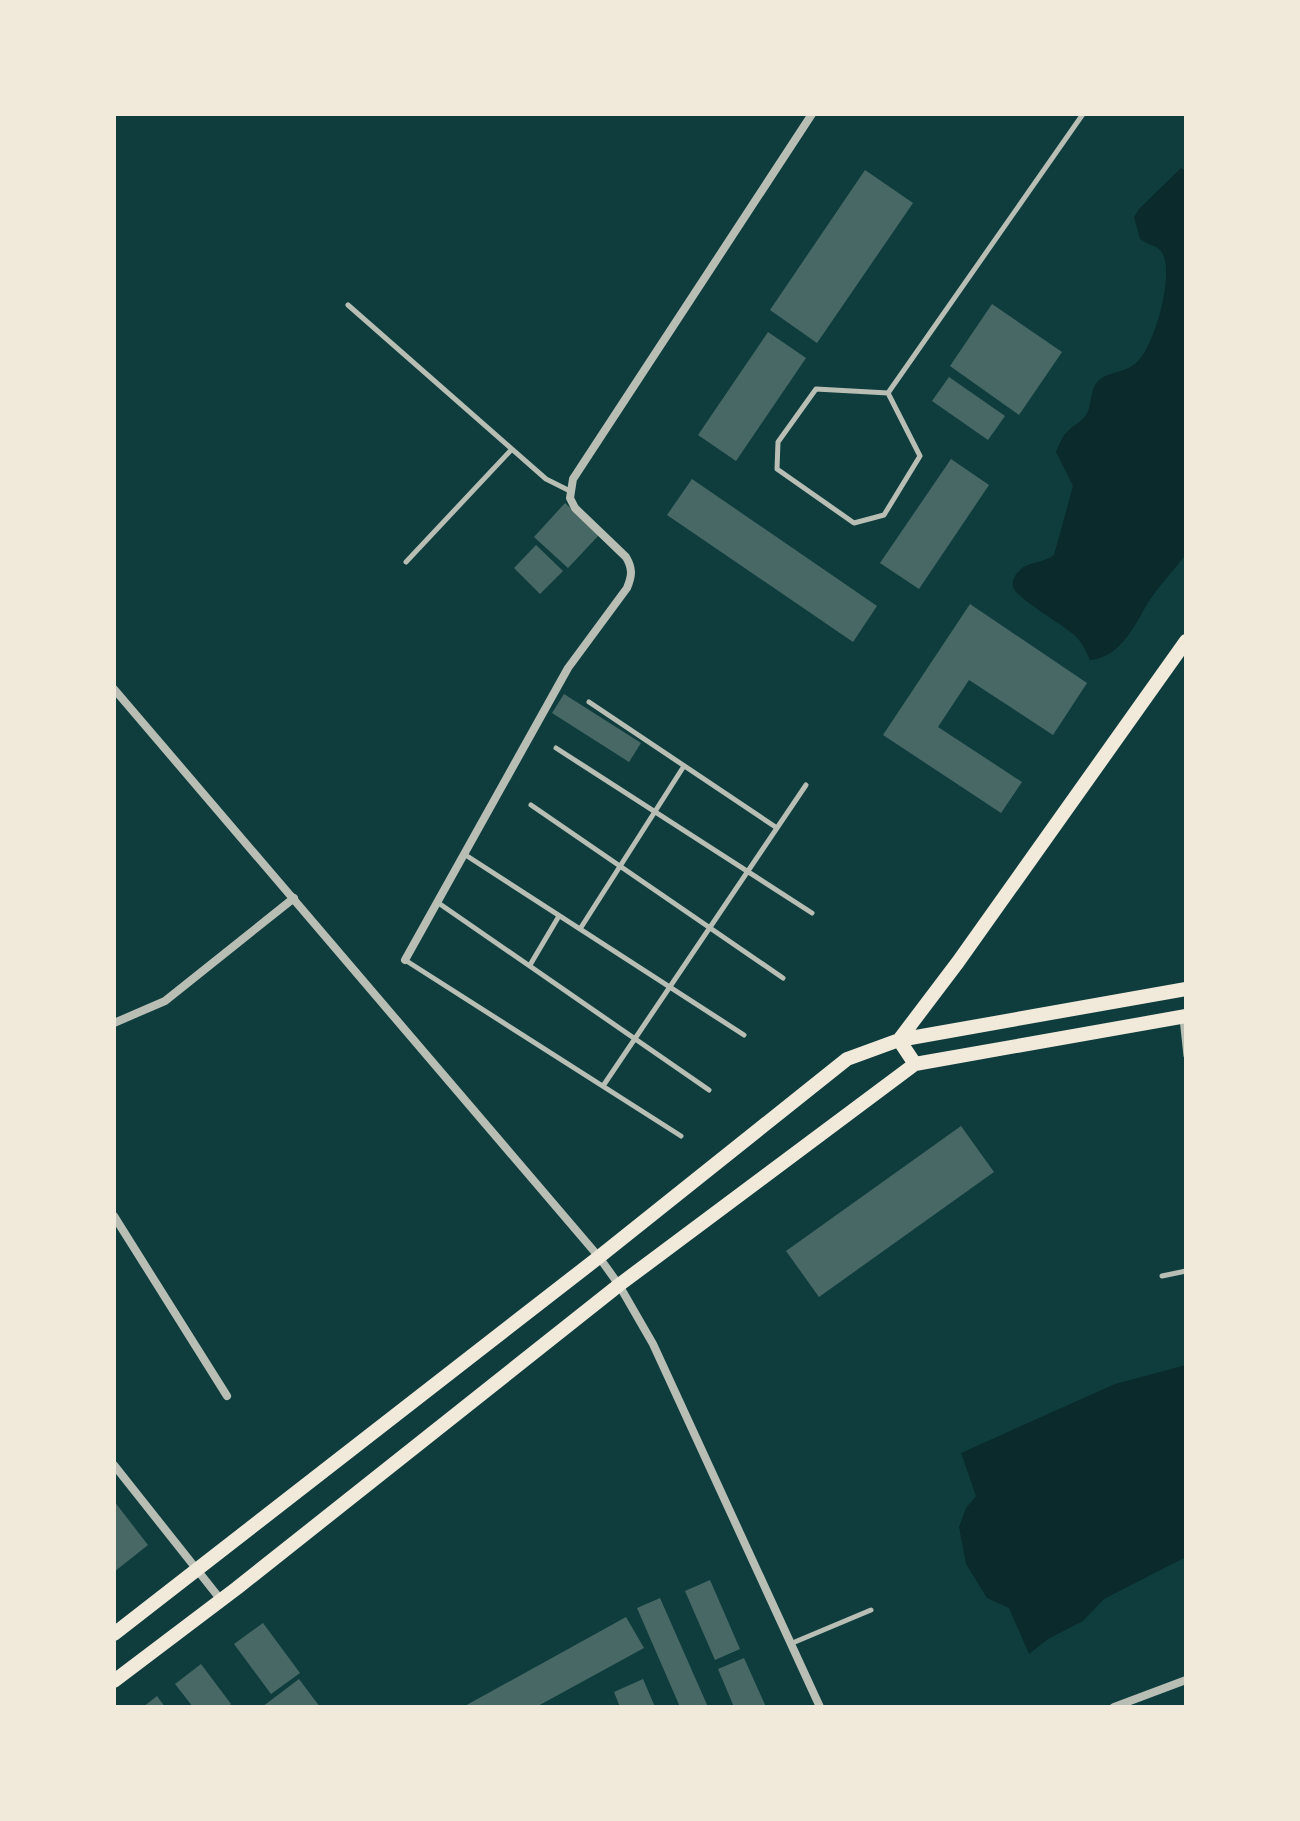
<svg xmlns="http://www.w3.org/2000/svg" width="1300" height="1821" viewBox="0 0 1300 1821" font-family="'Public Sans',sans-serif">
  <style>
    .water { fill: #0a2a2b }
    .building { fill: #486865 }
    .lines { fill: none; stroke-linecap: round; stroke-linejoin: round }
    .service { stroke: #b8beb3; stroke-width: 5 }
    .minor { stroke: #b8beb3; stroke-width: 8 }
    .secondary { stroke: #f1e9da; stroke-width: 14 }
  </style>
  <rect width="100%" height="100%" fill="#0f3d3e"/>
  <path class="water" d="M 1181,168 L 1186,171 L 1186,554 C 1176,568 1164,580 1154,594 C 1137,617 1125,657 1090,660 C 1085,650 1082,641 1073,634 C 1063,625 1016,598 1013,587 C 1011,581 1015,575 1020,570 C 1029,561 1044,563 1054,555 L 1073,486 L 1056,452 C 1059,445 1062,436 1068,431 C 1073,425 1082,422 1086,415 C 1093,404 1089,389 1099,380 C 1110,371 1126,373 1137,362 C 1155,346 1176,270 1161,251 C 1156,245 1146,244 1140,239 L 1134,217 L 1139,209 Z
    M 1186,1365 L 1186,1557 L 1104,1599 L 1083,1621 L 1048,1639 L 1029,1654 L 1009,1608 L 987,1598 L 966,1564 L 959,1527 L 966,1508 L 976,1496 L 961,1453 L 1115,1384 Z"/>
  <path class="building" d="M 865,170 L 913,203 L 817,343 L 770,310 Z
    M 992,304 L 1062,352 L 1019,415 L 950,366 Z
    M 768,332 L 806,358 L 736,461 L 698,435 Z
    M 949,377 L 1005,416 L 988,440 L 932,401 Z
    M 951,459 L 989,485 L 919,589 L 880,563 Z
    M 692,479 L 877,606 L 853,642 L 667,515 Z
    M 565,503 L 599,535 L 568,568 L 534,537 Z
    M 536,545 L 563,571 L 540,594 L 514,568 Z
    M 970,604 L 1087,683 L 1053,735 L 969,680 L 938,727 L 1022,782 L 1001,813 L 883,735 Z
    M 564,694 L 641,743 L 629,762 L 552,713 Z
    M 961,1126 L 994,1172 L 819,1297 L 786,1251 Z
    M 114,1501 L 148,1545 L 114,1572 Z
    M 710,1580 L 740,1649 L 715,1660 L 685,1591 Z
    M 660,1598 L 708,1707 L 680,1707 L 637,1608 Z
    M 626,1617 L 644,1648 L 536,1707 L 463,1707 Z
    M 263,1623 L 300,1673 L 271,1694 L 234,1644 Z
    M 744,1658 L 766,1707 L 734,1707 L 718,1669 Z
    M 201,1664 L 231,1704 L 227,1707 L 193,1707 L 175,1684 Z
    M 299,1679 L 320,1707 L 262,1707 Z
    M 643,1679 L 655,1707 L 620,1707 L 614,1692 Z
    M 157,1696 L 165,1707 L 143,1707 Z"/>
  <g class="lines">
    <path class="service" d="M 348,305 L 546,479 L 570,491
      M 816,389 L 888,393 L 920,456 L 884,515 L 854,523 L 777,469 L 778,442 Z
      M 888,393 L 1083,114
      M 406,562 L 512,449
      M 589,702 L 777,828
      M 556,748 L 812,913
      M 531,805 L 783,978
      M 464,854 L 744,1035
      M 437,902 L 709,1090
      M 580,929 L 684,766
      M 405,960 L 681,1136
      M 530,965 L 559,916
      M 1182,1018 L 1186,1056
      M 603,1086 L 806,785
      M 1162,1276 L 1186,1271
      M 790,1644 L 871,1610"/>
    <path class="minor" d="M 114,689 L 599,1257 L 619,1285 L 653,1344 L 820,1707
      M 405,960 L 568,668 L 627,588 C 632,576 633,569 626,557 L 575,508 L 570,498 L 573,479 L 812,114
      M 114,1023 L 165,1001 L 294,898
      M 114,1216 L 227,1396
      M 114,1465 L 221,1600
      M 1114,1707 L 1186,1680"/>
    <path class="secondary" d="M 915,1064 L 899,1040 L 958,962 L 1186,641
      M 114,1634 L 599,1257 L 847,1059 L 899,1040 L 1186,989
      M 114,1681 L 237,1588 L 619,1285 L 915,1064 L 1186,1016"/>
  </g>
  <rect width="1300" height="1821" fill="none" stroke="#f1e9da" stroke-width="232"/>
</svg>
